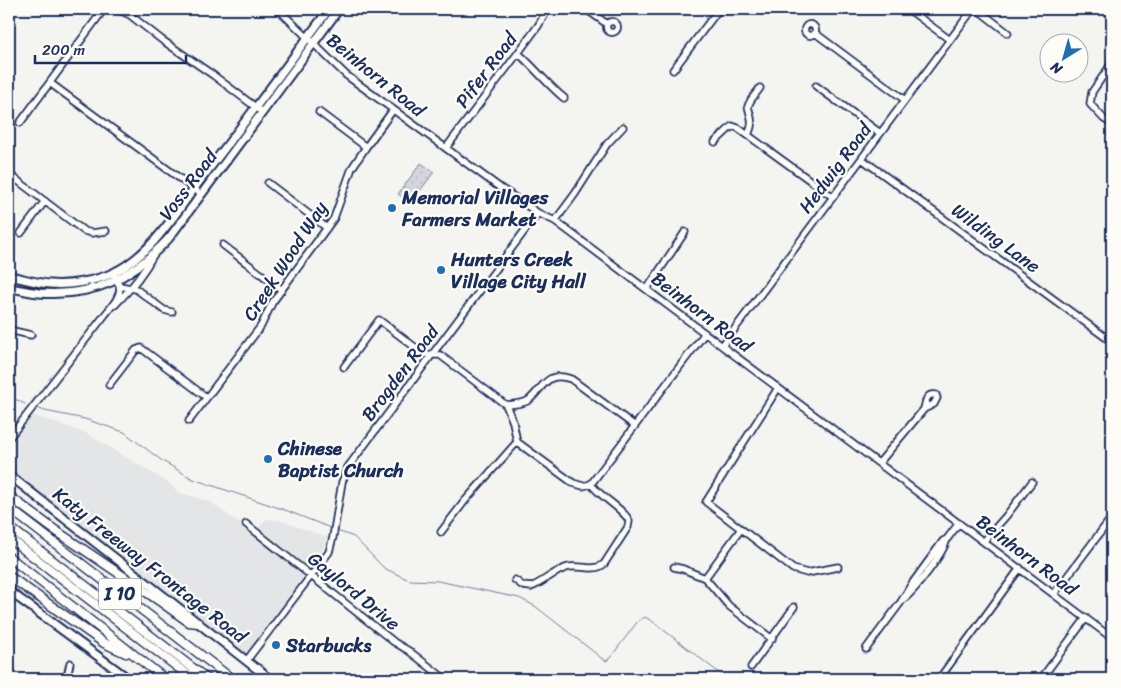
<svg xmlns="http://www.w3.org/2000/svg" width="1121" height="688" viewBox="0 0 1121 688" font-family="Sriracha,sans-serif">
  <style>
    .built { fill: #e4e5e6 }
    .grass { fill: url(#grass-dots); stroke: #78829c }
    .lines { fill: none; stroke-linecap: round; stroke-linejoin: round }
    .stream { stroke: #717c98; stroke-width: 1 }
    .minor-casing { stroke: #1b2f5e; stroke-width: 9 }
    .major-casing { stroke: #1b2f5e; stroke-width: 11 }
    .highway-casing { stroke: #1b2f5e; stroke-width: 11 }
    .minor { stroke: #fdfcf7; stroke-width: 5.5 }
    .major { stroke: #fdfcf7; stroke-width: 7 }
    .highway { stroke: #fdfcf7; stroke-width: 8 }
    .poi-dot { fill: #1f6fb2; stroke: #fdfcf7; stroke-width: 2 }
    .labels { text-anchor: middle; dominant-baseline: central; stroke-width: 4.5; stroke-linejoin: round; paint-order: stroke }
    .shield { fill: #fdfcf7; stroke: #5f6c8c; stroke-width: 1 }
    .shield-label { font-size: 18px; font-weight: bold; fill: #1b2f5e }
    .street-label { font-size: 19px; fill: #1b2f5e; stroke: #fdfcf7 }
    .poi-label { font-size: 19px; font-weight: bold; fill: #1b2f5e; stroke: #fdfcf7; text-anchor: start }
  </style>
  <defs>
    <pattern id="grass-dots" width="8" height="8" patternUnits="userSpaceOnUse" patternTransform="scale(1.25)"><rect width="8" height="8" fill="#d4d6db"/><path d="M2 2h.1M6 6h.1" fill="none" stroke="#b5b8be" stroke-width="1.8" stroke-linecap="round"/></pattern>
  </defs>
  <rect width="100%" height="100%" fill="#f4f4f1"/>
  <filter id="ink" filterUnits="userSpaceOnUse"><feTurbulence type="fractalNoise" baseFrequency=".02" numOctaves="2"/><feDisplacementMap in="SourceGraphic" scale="10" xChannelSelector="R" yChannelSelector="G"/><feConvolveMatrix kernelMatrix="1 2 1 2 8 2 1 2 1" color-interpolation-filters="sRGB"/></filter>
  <g filter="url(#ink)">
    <path class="built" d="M 29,414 L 86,433 L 167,482 L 178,492 L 211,502 L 301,571 L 303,575 L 301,580 L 246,653 L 9,471 L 9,442 Z
      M 266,519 L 279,520 L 327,537 L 323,550 L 309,569 L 258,529 Z"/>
    <path class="grass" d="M 421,163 L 434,172 L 411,203 L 398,194 Z"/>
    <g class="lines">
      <path class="stream" d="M 9,396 L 25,404
        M 37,408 L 45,411 L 85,419 L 124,432 L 161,460 L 193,479 L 285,510 L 333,529
        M 337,531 L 354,537 L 384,568 L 409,580 L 438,581 L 519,598 L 535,606 L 604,660 L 606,661 L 610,658 L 638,621 L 645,617 L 652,621 L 727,679"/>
      <g class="minor-casing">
        <path id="minor" d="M 117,9 L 130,15 L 162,40 L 213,75 L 262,112
          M 278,9 L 346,75 L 499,187 L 538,213 L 555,221 L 1112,638
          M 586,9 L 607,24
          M 908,9 L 950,40
          M 977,9 L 1008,33
          M606.5 27a5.5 5.5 0 1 1 11 0a5.5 5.5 0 1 1-11 0Z
          M804.5 30a5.5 5.5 0 1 1 11 0a5.5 5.5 0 1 1-11 0Z
          M 815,33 L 905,100
          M 518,53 C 534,67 548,85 564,98
          M 1112,63 L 1092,92 L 1090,104 L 1104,119 L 1112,124
          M 673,70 L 719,9
          M 50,83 L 197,191
          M 816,86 L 880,133
          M 319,112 L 366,147
          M 20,123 L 104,9
          M 748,135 C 754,122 751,119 748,106 L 751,100 L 760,88
          M 715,142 L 732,126 L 738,128 L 833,197
          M 446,148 L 518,53 L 538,26 L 548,9
          M 862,159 L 1112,342
          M 9,174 L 84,231 L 92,233 L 106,231
          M 268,183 L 327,228
          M 555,221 L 575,194 L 607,144 L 623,127
          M 21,233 L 45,201
          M 223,245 L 282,290
          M 120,286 L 136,289 L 164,310 L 172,312
          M 647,289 L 685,232
          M 115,305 C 130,290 144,273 154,254
          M 9,330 L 31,335
          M 722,346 L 973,9
          M 344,367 L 379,320 L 424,354 L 440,355 L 506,405 C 513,404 524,404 529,400 C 545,386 546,371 571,379 L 635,426
          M 109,385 L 136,350 L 141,348 L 206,397
          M 778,388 L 706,502 L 793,569 L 807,573 L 838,567
          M 506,405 L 513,422 L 517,442 L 573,483 L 583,486 L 591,484 L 705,333
          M 189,421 L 261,326 L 272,303 L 334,218 L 352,168 L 366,147 L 393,110
          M 9,438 L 104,316 C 110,308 123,295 119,285 C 118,282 116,280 115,277
          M 879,463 L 924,409 L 934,404 L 937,398 L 936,395 C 926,393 926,401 924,409
          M 246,524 L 394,642 L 409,651 L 445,679
          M 441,532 L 464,502 L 517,442
          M 984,541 L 1006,516 L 1032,482
          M 674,567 L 683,569 L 705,578 L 729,606 L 772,639
          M 705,578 L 741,529
          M 515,580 L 523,586 L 531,587 C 544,582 555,570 569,567 C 581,565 594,572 604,564 L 628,527 L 629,521 C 625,510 600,497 591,484
          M 1054,594 L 1112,517
          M 904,599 C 916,589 943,554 947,539
          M 866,649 L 901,602 L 911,585 L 943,541 L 947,539 L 959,523
          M 247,660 L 329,552 L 333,537 L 342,482 L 348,467 L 538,213
          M 751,667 L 794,607
          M 66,679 L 67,677 L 70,663
          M 939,679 L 1020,568
          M 1041,679 L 1086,618"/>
      </g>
      <g class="major-casing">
        <path id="major" d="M 9,276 C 22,278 36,283 50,284 C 68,286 96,281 113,273 C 151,255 174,215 199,182 C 243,125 286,67 329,9
          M 9,288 C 19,289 29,292 39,293 C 95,297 132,278 169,238 L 339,9
          M 9,475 L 262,673
          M 9,591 L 129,679"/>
      </g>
      <g class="highway-casing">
        <path id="highway" d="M 9,496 L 52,528 L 161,602 L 189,622 L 198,623
          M 9,508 L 232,679
          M 9,527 L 207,679
          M 9,538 L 193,679
          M 9,557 L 165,679
          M 9,576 L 104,643 L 126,653
          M 258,669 L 269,679"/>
      </g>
      <use href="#minor" class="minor"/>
      <use href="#major" class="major"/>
      <use href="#highway" class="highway"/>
    </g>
  </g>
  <g class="poi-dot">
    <circle cx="392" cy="208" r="5"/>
    <circle cx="441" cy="270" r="5"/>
    <circle cx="268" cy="459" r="5"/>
    <circle cx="276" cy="645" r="5"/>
  </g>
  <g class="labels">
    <rect class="shield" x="99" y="578.5" width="42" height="31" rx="4"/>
    <g class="shield-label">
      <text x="120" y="594">I 10</text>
    </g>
    <g class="street-label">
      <text transform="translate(486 70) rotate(-53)">Pifer Road</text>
      <text transform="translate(376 75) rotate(39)">Beinhorn Road</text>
      <text transform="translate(835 168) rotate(-53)">Hedwig Road</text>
      <text transform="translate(188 185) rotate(-53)">Voss Road</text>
      <text transform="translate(996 238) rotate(36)">Wilding Lane</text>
      <text transform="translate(285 261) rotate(-57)">Creek Wood Way</text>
      <text transform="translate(702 312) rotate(37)">Beinhorn Road</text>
      <text transform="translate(400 373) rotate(-53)">Brogden Road</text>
      <text transform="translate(1027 555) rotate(37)">Beinhorn Road</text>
      <text transform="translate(150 565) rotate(38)">Katy Freeway Frontage Road</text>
      <text transform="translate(354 591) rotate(39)">Gaylord Drive</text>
    </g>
    <g class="poi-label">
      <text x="402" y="197">Memorial Villages<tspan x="402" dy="22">Farmers Market</tspan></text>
      <text x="451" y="259">Hunters Creek<tspan x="451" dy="22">Village City Hall</tspan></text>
      <text x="278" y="448">Chinese<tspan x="278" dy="22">Baptist Church</tspan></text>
      <text x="286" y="645">Starbucks</text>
    </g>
  </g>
  <rect width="1121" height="688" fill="none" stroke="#fdfcf7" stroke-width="30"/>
  <rect x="15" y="15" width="1091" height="658" fill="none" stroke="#1b2f5e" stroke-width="2" filter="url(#ink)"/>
  <g transform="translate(1064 58) rotate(217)"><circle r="24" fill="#fdfcf7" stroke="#a3aaba"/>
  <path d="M0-4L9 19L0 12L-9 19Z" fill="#1f6fb2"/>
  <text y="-8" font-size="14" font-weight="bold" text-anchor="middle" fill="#1b2f5e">N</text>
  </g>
  <path d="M35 55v8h151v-8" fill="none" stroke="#1b2f5e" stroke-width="2.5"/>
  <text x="42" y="55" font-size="15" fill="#1b2f5e" stroke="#fdfcf7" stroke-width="4" paint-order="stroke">200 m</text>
</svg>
